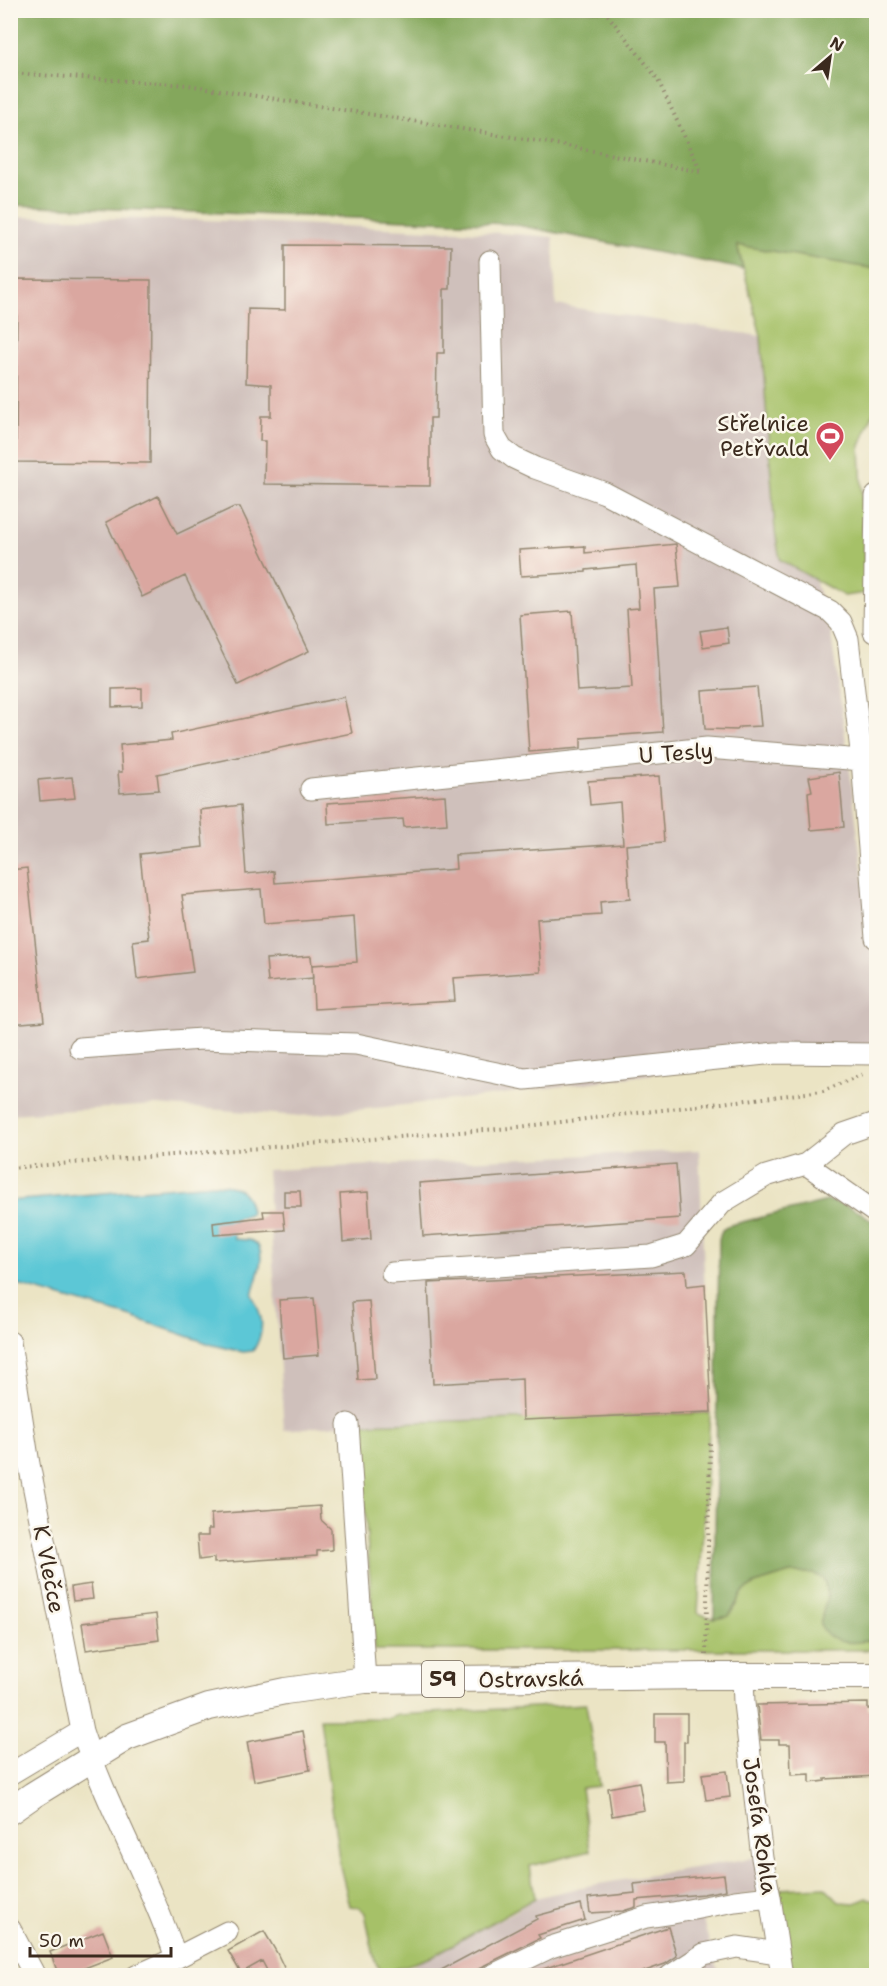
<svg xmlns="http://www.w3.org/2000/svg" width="887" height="1986" viewBox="0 0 887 1986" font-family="'Shantell Sans',sans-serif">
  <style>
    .industrial { fill: #cfc0bb }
    .green { fill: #a6c167; stroke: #707642; stroke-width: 1.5 }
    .forest { fill: #84a75c; stroke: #60683d; stroke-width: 1.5 }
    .water { fill: #5cc7d6; stroke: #4c787a; stroke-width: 1.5 }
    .building { fill: #daa7a0 }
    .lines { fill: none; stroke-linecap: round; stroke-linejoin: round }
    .minor-casing { stroke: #938771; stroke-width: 23 }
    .major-casing { stroke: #938771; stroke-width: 28 }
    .path { stroke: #938771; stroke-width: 4; stroke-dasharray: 1.5 4.5; stroke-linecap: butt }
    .minor { stroke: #fff; stroke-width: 21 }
    .major { stroke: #fff; stroke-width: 26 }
    .labels { text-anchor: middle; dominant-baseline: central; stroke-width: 5; stroke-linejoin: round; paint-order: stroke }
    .shield { fill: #fbf7ec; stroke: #75685c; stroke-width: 1.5 }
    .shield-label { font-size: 21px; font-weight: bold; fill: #3b2a1e }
    .poi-label { font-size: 22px; fill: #3b2a1e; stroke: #fbf7ec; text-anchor: end }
    .street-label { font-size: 22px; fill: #3b2a1e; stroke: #fbf7ec }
  </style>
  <rect width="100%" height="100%" fill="#fbf7ec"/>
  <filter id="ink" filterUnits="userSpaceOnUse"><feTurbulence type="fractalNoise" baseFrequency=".0167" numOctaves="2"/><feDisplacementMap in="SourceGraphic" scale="12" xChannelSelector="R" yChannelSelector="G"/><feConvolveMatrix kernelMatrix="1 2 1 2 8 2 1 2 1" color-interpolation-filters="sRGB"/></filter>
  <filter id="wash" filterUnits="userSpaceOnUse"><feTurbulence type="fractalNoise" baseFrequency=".008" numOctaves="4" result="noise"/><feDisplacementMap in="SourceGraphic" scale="24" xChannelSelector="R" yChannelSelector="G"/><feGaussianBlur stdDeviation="1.35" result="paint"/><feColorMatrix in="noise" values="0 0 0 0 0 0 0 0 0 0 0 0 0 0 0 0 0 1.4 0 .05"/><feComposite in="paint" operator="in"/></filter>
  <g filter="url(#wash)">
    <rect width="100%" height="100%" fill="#ebe4c4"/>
    <path class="industrial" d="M 11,217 L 204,220 L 502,233 L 553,237 L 556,305 L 761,336 L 775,531 L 779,560 L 815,580 L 830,627 L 850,771 L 876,983 L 871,1045 L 480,1097 L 300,1116 L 157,1105 L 11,1114 Z
      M 699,1150 L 710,1413 L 348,1424 L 284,1430 L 267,1170 Z
      M 757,1857 L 762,1891 L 545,1939 L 476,1975 L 393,1976 L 516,1911 L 535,1898 L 587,1886 Z
      M 700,1913 L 720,1975 L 506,1976 L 564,1948 Z"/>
    <path class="green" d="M 737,244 L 876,269 L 876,406 L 860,446 L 866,593 L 844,596 L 780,560 L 775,531 L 761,336 Z
      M 710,1413 L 698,1613 L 714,1619 L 736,1605 L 743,1592 L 755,1584 L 790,1573 L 813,1573 L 824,1579 L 828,1594 L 820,1624 L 868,1641 L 876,1639 L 876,1650 L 375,1650 L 359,1424 Z
      M 586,1704 L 599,1786 L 581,1788 L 590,1851 L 530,1866 L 535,1898 L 429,1958 L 383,1973 L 375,1962 L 365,1913 L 359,1907 L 350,1906 L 340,1866 L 320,1719 L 388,1718 L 398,1715 Z
      M 825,1887 L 840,1902 L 855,1903 L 867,1898 L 876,1900 L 876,1975 L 789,1975 L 779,1889 Z"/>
    <path class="forest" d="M 11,10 L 876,11 L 876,269 L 737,245 L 743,269 L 511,224 L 11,205 Z
      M 827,1201 C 845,1204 866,1212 876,1226 L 876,1639 C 854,1644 831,1647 820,1624 L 828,1594 L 824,1579 L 813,1573 L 790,1573 L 755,1584 L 743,1592 L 729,1616 L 714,1619 L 719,1239 L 722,1230 L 730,1225 Z"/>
    <path class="water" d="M 212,1184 C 234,1185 248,1187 251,1213 L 233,1220 L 234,1239 C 240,1240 249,1239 254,1242 C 269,1251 255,1282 252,1295 C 263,1315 266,1331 253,1351 L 243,1352 L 213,1345 L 129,1316 L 11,1283 L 10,1201 Z"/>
    <g id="blocks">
      <path class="building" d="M 285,245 L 451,246 L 450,289 L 444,289 L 444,353 L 437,353 L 436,418 L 430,418 L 430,486 L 264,484 L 265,441 L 260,441 L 261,416 L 271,416 L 271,385 L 246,383 L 248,309 L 285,310 Z
        M 17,279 L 151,280 L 150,463 L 16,462 Z
        M 158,496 L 177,534 L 234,507 L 240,507 L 309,651 L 238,685 L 185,576 L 142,597 L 106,522 Z
        M 676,544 L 680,587 L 654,589 L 663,732 L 581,738 L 581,748 L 529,752 L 520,615 L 572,611 L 577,691 L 632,688 L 627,609 L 639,608 L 636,565 L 586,570 L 586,572 L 521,576 L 519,550 L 585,546 L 585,553 Z
        M 727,627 L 729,643 L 703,647 L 700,631 Z
        M 757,687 L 761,726 L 740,727 L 737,730 L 705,729 L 702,691 Z
        M 142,688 L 142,706 L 112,707 L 112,689 Z
        M 344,697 L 352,733 L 157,774 L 159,790 L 120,793 L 118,772 L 122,772 L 120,745 L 172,740 L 171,734 Z
        M 839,772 L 844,827 L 811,830 L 808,792 L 812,791 L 809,777 Z
        M 659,776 L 664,842 L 626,845 L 630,899 L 600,902 L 601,915 L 537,919 L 541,972 L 453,978 L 455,1001 L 314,1009 L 312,965 L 357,962 L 354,917 L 264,924 L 261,889 L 182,895 L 193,972 L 137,979 L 133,941 L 149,939 L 140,854 L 203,847 L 200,810 L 241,805 L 246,874 L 274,871 L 275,883 L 456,869 L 455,855 L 623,844 L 620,802 L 590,805 L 588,781 Z
        M 72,777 L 75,798 L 40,801 L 38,780 Z
        M 445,795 L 447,824 L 404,827 L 403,819 L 328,824 L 327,803 Z
        M 27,868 L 44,1021 L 10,1024 L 10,870 Z
        M 311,956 L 313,978 L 268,982 L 266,959 Z
        M 676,1164 L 680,1218 L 423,1236 L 419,1183 Z
        M 284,1191 L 300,1191 L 301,1207 L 284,1207 Z
        M 368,1192 L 371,1239 L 343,1242 L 340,1194 Z
        M 263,1211 L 283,1211 L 285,1230 L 214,1235 L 213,1223 L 264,1217 Z
        M 686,1271 L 687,1286 L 705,1284 L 711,1412 L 523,1420 L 522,1379 L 433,1384 L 428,1283 Z
        M 314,1298 L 319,1355 L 283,1358 L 279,1300 Z
        M 369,1301 L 375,1379 L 358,1380 L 352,1302 Z
        M 320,1506 L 321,1520 L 331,1529 L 332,1550 L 317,1551 L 317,1556 L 214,1563 L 214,1558 L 199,1560 L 197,1536 L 208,1536 L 208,1529 L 212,1529 L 211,1514 Z
        M 91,1584 L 93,1599 L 73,1601 L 71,1587 Z
        M 156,1614 L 159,1640 L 86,1650 L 82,1623 Z
        M 868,1703 L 868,1709 L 876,1709 L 876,1776 L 825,1779 L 825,1781 L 810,1783 L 810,1774 L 791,1775 L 790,1744 L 779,1744 L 779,1740 L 761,1740 L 757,1705 Z
        M 655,1714 L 687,1714 L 687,1742 L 684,1742 L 684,1781 L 666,1782 L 665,1742 L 655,1742 Z
        M 303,1731 L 310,1770 L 254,1781 L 247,1742 Z
        M 727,1771 L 730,1797 L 706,1800 L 702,1774 Z
        M 639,1782 L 644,1810 L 612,1816 L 608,1788 Z
        M 724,1875 L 726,1890 L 703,1894 L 636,1900 L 636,1907 L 623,1911 L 590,1913 L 588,1898 L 635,1893 L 634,1884 Z
        M 581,1904 L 585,1920 L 538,1935 L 540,1938 L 485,1965 L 468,1976 L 430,1976 L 537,1919 L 536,1916 Z
        M 668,1927 L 677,1956 L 665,1964 L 631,1976 L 532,1976 L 531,1973 Z
        M 103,1931 L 113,1957 L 64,1976 L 59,1976 L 50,1952 Z
        M 264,1931 L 277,1953 L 288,1976 L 270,1976 L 262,1961 L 241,1973 L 228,1951 Z"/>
    </g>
  </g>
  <g filter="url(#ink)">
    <use href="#blocks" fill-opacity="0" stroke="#938771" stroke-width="1.5"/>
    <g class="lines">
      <g class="minor-casing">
        <path id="minor" d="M 490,261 L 494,435 L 502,449 L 514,458 L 535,468 L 605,493 L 830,611 L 841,622 L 848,639 L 862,760
          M 874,632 L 876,496
          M 311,789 L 707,748 L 862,760 L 876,938
          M 80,1048 L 201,1039 L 356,1044 L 525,1079 L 776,1053 L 876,1054
          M 806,1164 L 876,1213
          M 392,1273 L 651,1256 L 686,1245 L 723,1202 L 766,1176 L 806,1164 L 844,1134 L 876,1123
          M 10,1342 L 29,1464 L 82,1731 C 107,1808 150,1880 176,1958 L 136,1976
          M 348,1424 L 365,1680
          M 743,1676 L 744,1703 L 762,1858 L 770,1897 L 782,1976
          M 10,1774 L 82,1731
          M 10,1929 L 35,1976
          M 176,1958 L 227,1932
          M 491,1976 L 551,1947 L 646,1917 L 673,1913 L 735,1901 L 770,1897
          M 670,1976 L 704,1954 L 737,1947 L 778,1953"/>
      </g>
      <g class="major-casing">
        <path id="major" d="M 10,1811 L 33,1795 L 127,1737 L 209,1707 L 285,1691 L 365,1680 L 706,1676 L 876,1676"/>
      </g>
      <path class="path" d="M 604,10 L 657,78 L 701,172
        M 10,73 L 188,85 L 562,145 L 701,172
        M 10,1168 L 510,1128 L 823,1091 L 863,1074
        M 706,1655 L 710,1443"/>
      <use href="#minor" class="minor"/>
      <use href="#major" class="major"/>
    </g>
  </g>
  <defs>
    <g id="stadium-pin" transform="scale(1.5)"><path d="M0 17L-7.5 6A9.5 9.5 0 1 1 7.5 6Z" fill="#d1495b" stroke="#fbf7ec"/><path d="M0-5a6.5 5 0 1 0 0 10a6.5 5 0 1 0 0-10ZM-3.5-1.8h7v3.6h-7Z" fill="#fff"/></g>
  </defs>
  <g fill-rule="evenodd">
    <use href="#stadium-pin" x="830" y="436"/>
  </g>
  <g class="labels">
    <rect class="shield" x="422" y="1661" width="42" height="36" rx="4.5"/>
    <g class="shield-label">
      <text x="443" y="1679">59</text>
    </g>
    <g class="poi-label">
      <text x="809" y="423">Střelnice<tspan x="809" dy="25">Petřvald</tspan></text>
    </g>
    <g class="street-label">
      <text transform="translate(676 753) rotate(-4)">U Tesly</text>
      <text transform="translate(49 1569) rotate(79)">K Vlečce</text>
      <text transform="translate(531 1679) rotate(-1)">Ostravská</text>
      <text transform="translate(760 1826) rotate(82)">Josefa Rohla</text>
    </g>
  </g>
  <rect width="887" height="1986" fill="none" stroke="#fbf7ec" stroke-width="36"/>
  <g transform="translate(830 57) rotate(29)" stroke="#fbf7ec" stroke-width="4.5" paint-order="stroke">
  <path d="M0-4.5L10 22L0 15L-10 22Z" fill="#3b2a1e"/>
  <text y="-9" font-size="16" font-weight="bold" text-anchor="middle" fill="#3b2a1e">N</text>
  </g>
  <path d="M30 1947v9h141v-9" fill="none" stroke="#3b2a1e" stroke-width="3"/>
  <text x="39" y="1947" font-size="18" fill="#3b2a1e" stroke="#fbf7ec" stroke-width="4.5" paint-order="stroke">50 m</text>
</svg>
